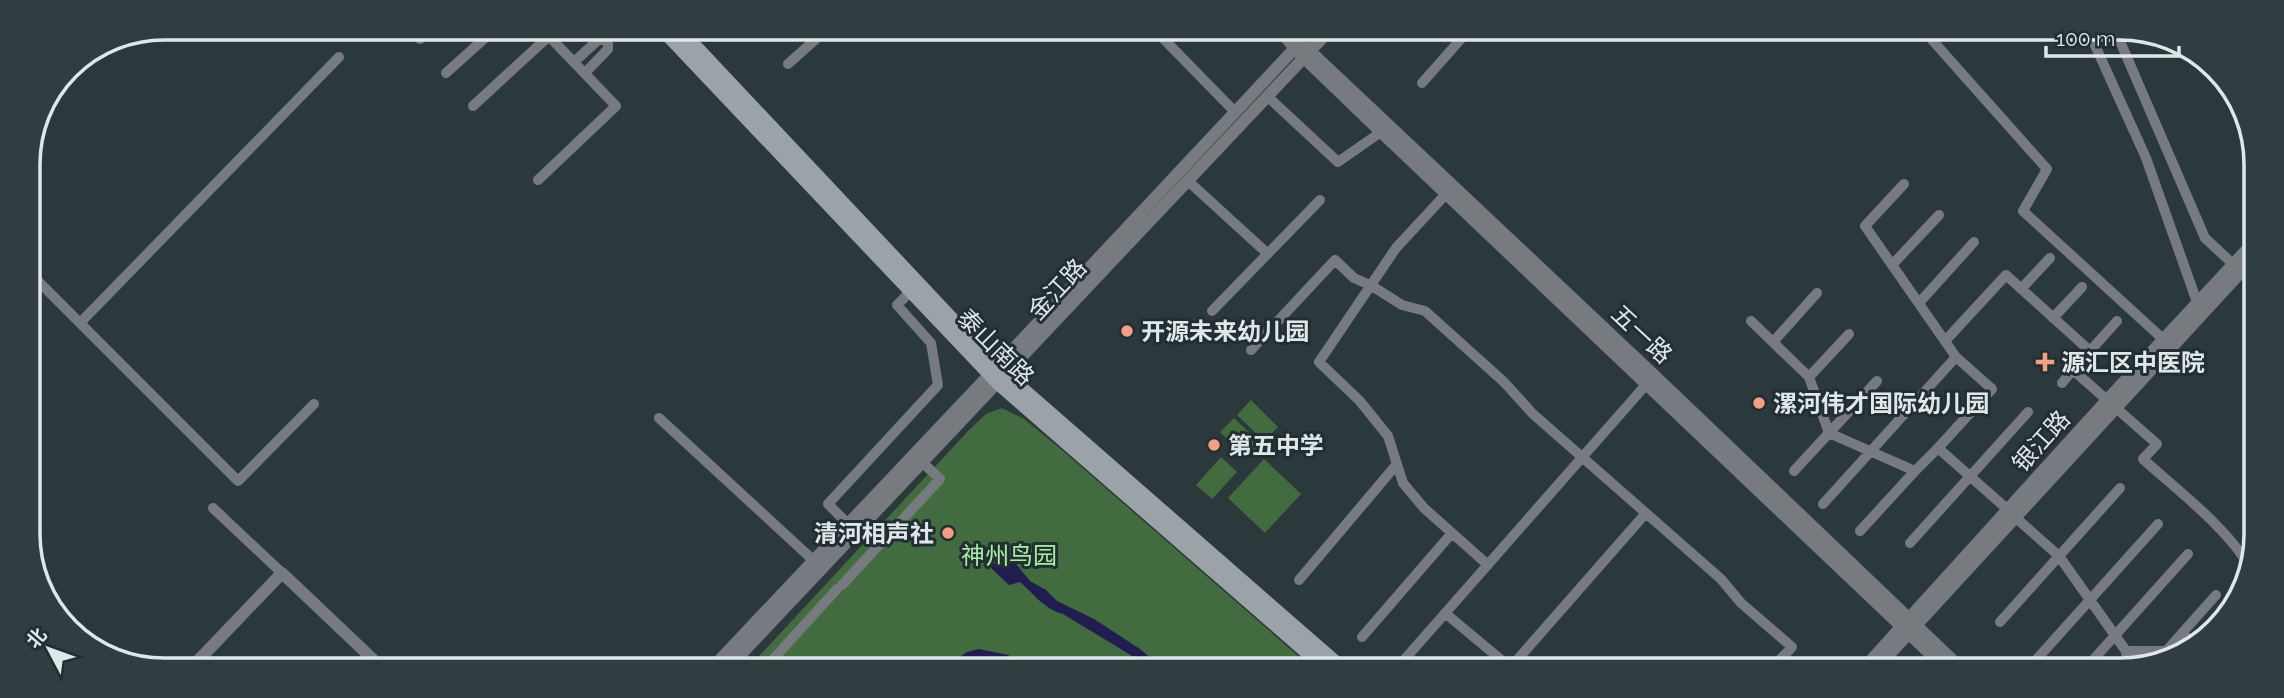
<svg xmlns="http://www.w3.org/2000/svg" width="2284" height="698" viewBox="0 0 2284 698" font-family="Raleway,'Noto Sans SC',sans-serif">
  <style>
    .green { fill: #426b3f }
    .water { fill: #211d50 }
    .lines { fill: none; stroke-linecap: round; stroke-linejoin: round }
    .minor { stroke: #777b7f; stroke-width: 10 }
    .tertiary { stroke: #777b7f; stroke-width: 12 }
    .secondary { stroke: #9ba2a8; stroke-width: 14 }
    .poi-dot { fill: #f39f85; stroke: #222f32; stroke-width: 2.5 }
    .labels { text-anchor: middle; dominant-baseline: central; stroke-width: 6; stroke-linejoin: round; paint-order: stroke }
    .street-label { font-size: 24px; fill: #dfe7e9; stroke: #222f32 }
    .poi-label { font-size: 24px; font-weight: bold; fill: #dfe7e9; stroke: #222f32; text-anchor: start }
    .park-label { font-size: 24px; fill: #a9eda3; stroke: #222f32 }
    .rim { fill: none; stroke: #dfe7e9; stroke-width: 3.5 }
  </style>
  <rect width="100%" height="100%" fill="#2c393c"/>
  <path class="green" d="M 1251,400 L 1278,427 L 1264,441 L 1237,415 Z
    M 1002,408 L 1024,419 L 1062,450 L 1312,668 L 749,667 L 969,430 L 986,414 Z
    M 1234,418 L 1261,444 L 1247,458 L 1220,432 Z
    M 1221,457 L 1237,472 L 1212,499 L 1196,485 Z
    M 1264,459 L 1301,494 L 1265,533 L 1228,498 Z"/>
  <path class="water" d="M 1003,548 L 1030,581 L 1046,590 L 1057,601 L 1094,619 L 1140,649 L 1163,668 L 1152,668 L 1063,614 C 1044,609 1034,594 1020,582 L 1009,585 L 991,568 L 992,563 L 997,564 L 1001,558 L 999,551 Z
    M 979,649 L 1008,655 L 1031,667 L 945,667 L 967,652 Z"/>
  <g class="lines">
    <path class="minor" d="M 158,29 L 176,34 L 187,28
      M 1155,30 L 1235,112
      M 1925,32 L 2047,169 L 2023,211 L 2163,339
      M 2089,32 L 2146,158 L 2197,302
      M 2116,32 L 2205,238 L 2233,264
      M 420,39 L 432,29
      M 98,53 L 117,37
      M 574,62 L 598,40 L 608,39 L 619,29
      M 788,64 L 826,30
      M 446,73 L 495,29
      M 585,73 L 608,49 L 608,39
      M 1422,83 L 1468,31
      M 1268,97 L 1338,162 L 1381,132
      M 473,106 L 549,36
      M 538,180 L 616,106 L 542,29
      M 1188,181 L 1268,254
      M 1904,184 L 1865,226 L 1956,357 L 1992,389 L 1938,448
      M 1446,194 L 1396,248 L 1319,362 L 1359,400 L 1388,436 L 1403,483 L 1424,508 L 1488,565
      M 1892,265 L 1939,215
      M 29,272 L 238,481 L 314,404
      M 2021,289 L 2050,258
      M 1919,303 L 1974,242
      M 1212,311 L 1320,200
      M 2053,318 L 2082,287
      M 1751,321 L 1809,377 L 1829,433 L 1915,471 L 1938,448 L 2007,509
      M 80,323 L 339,57
      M 1945,341 L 2006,275 L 2090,351 L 2117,321
      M 1773,342 L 1817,293
      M 1251,350 L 1335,260 L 1354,278 L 1372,286 L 1402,305 L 1425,311 L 1504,382 L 1533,414 L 1721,579 L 1741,603 L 1792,647 L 1771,669
      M 1809,377 L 1849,334
      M 2062,383 L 2073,370 L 2107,400
      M 2115,407 L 2157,444 L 2143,459 C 2179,492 2227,527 2251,569
      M 659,418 L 813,560
      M 1794,471 L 1877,381
      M 1823,504 L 1956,357
      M 213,508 L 282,573
      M 2015,517 L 2059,556 L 2126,651 L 2166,651
      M 847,523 L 828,504 L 938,385 L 931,343 L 897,305 L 910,292
      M 1860,531 L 1915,471
      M 1910,543 L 2028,412
      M 1299,580 L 1397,464
      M 842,585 L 940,479 L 923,463
      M 1445,613 L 1511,668
      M 2000,622 L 2120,488
      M 2182,633 L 2195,645
      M 1362,637 L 1452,533
      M 2126,651 L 2128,670
      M 2160,658 L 2216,595
      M 766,667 L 837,589
      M 1397,668 L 1651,379
      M 1510,668 L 1646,513
      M 2027,670 L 2158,524
      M 2084,670 L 2188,554"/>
    <path class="tertiary" d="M 1280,31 L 1303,57 L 1381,132 L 1946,669
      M 1292,31 L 1310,51 L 1654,375 L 1962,669
      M 193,666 L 282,573 L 380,666
      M 713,667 L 989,375 L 1311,31
      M 729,667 L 1329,31
      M 1863,669 L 2107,400 L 2253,243
      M 1876,669 L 2253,259"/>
    <path class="secondary" d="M 662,29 L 998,383 L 1325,668
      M 679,29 L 997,367 L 1342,668"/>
  </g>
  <g class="poi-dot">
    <circle cx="1127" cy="331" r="7"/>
    <path d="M2041.5 351.5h7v7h7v7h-7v7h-7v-7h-7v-7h7z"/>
    <circle cx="1759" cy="403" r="7"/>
    <circle cx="1214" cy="445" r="7"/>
    <circle cx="948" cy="533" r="7"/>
  </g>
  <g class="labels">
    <g class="street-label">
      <text transform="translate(1057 289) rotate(-47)">金江路</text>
      <text transform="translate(1642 334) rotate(43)">五一路</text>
      <text transform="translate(996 347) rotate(45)">泰山南路</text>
      <text transform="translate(2041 441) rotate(-48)">银江路</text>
    </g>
    <g class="poi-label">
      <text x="1141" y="331">开源未来幼儿园</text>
      <text x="2061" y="362">源汇区中医院</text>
      <text x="1773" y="403">漯河伟才国际幼儿园</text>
      <text x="1228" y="445">第五中学</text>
      <text x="934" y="533" text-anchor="end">清河相声社</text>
    </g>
    <g class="park-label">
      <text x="1009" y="555">神州鸟园</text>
    </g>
  </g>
  <path d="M0 0H2284V698H0ZM164 40H2120A124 124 0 0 1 2244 164V534A124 124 0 0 1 2120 658H164A124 124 0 0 1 40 534V164A124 124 0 0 1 164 40Z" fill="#313e41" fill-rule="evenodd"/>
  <path class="rim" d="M164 40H2120A124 124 0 0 1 2244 164V534A124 124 0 0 1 2120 658H164A124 124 0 0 1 40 534V164A124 124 0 0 1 164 40Z"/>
  <g transform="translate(49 649) rotate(311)" stroke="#222f32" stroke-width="5" paint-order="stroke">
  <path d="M0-5L12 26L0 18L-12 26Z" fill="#dfe7e9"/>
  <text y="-10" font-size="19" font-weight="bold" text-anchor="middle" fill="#dfe7e9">北</text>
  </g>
  <path d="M2046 46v10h133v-10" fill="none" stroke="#dfe7e9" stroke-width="3.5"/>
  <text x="2056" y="46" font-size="21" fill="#dfe7e9" stroke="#222f32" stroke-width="5" paint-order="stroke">100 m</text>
</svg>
